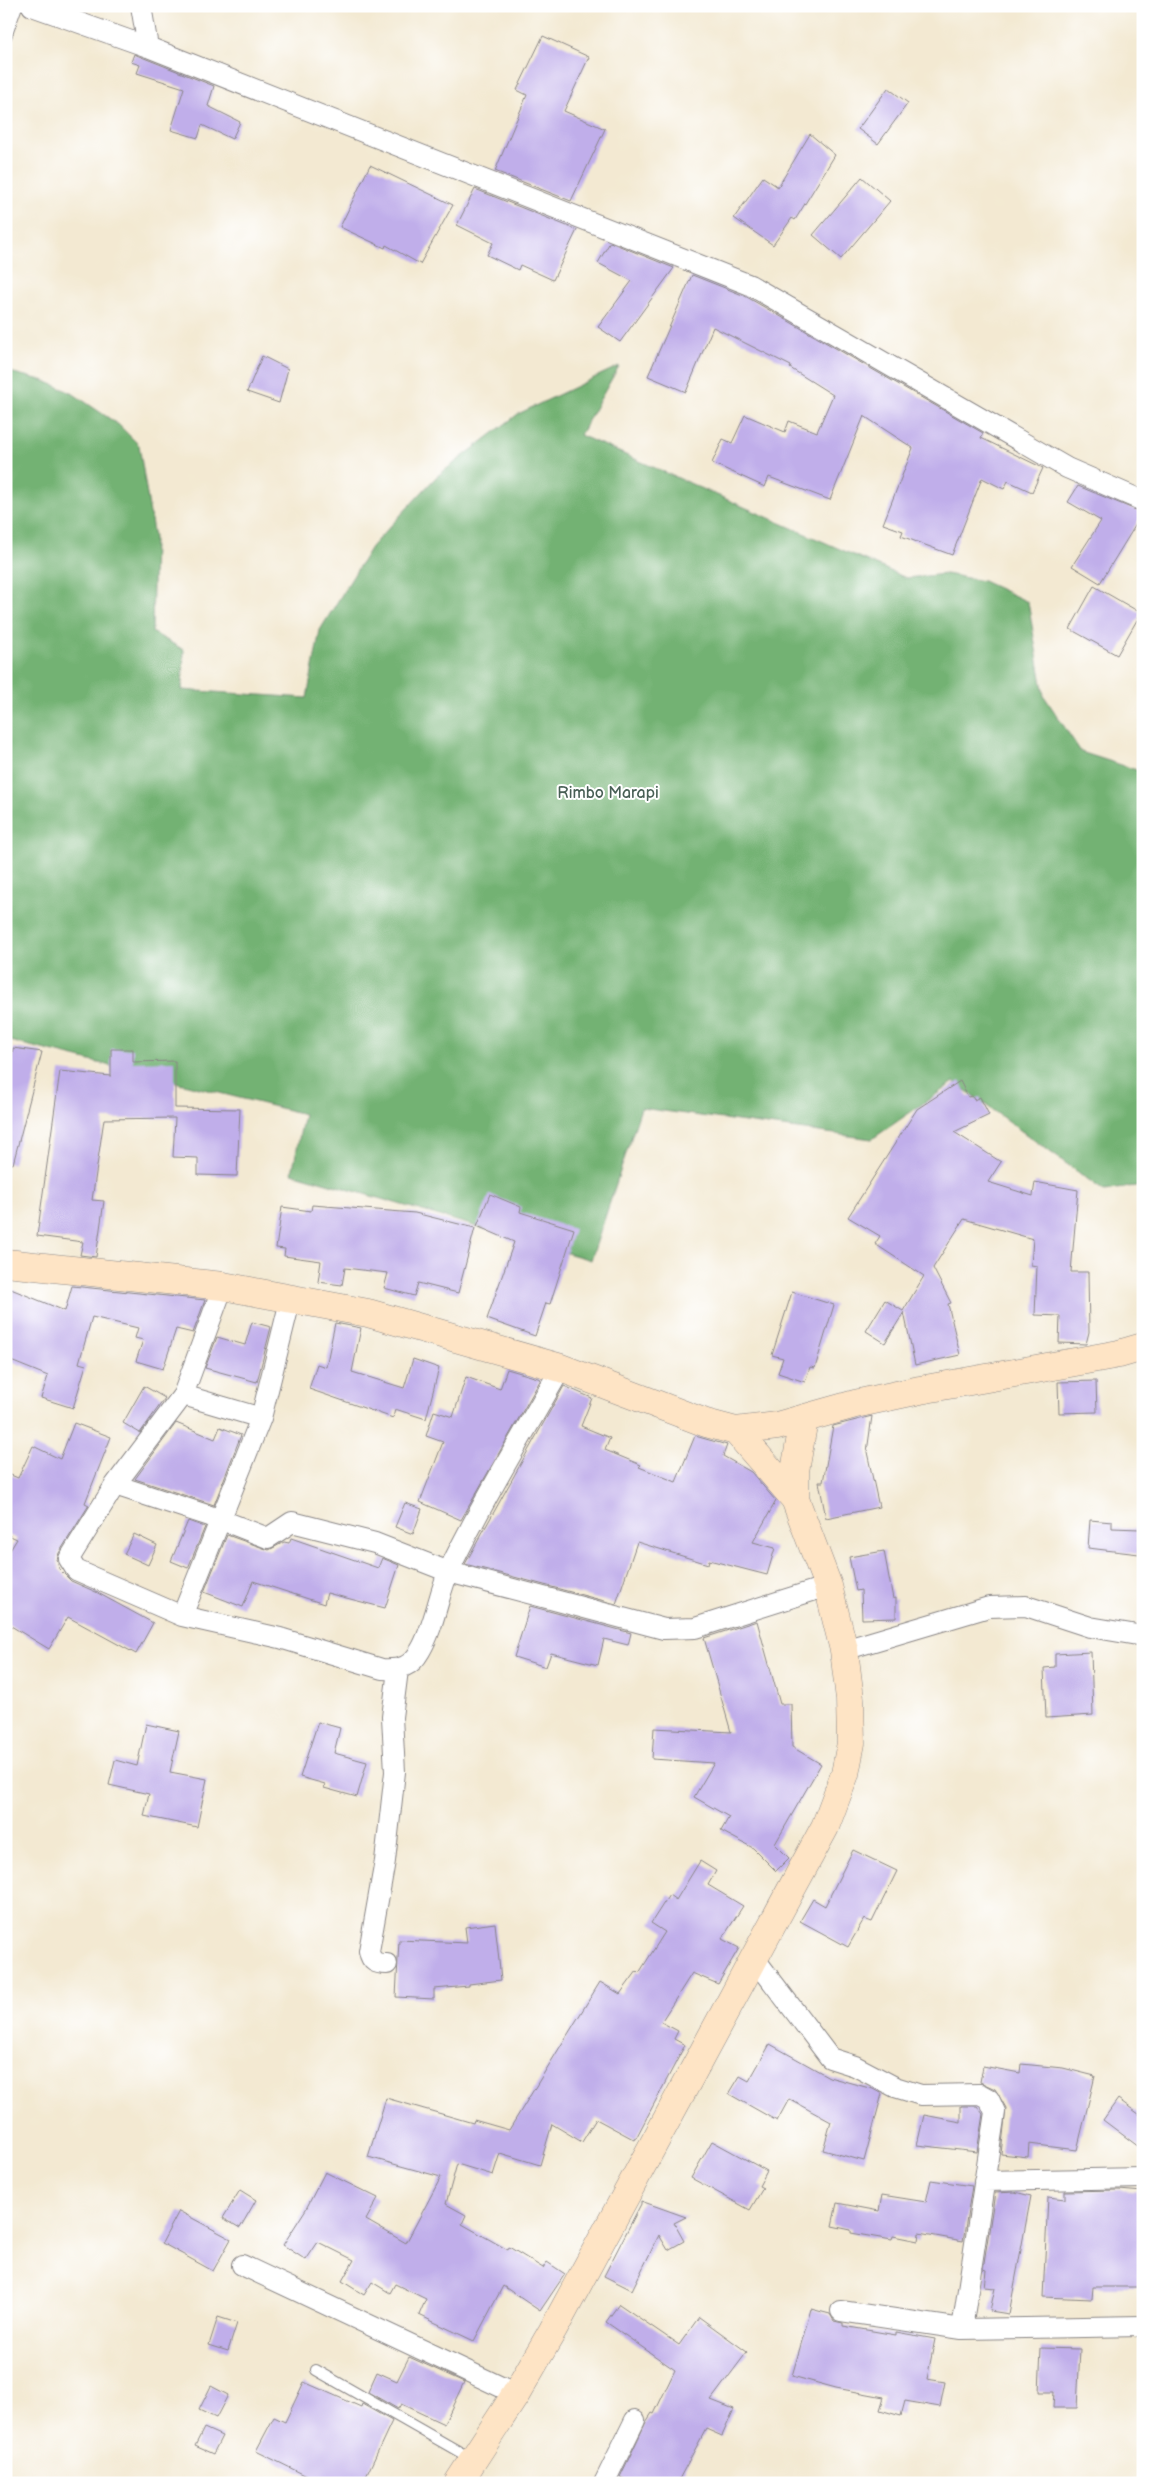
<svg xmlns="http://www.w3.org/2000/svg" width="1149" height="2489" viewBox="0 0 1149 2489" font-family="'Balsamiq Sans',sans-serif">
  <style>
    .forest { fill: #73b273; stroke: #4a6a57 }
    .building { fill: #c0aeea }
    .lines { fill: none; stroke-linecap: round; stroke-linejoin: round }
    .service-casing { stroke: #8a8686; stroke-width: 12 }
    .minor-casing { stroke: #8a8686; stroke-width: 22 }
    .secondary-casing { stroke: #8a8686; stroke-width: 29 }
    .service { stroke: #fff; stroke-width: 10 }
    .minor { stroke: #fff; stroke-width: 20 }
    .secondary { stroke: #fee4c5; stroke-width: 28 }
    .labels { text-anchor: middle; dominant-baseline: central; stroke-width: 4; stroke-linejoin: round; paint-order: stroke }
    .park-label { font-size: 16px; fill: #485f55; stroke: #fff }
  </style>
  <rect width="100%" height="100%" fill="#fff"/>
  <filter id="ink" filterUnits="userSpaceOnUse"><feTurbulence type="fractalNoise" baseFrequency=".02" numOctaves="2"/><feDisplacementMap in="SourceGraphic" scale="10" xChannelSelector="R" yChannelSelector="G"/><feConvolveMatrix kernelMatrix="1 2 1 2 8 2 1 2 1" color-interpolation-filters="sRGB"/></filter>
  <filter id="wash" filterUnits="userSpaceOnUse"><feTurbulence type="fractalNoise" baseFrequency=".0096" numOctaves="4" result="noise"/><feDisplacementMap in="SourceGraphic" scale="20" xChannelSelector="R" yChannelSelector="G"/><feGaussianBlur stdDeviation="1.12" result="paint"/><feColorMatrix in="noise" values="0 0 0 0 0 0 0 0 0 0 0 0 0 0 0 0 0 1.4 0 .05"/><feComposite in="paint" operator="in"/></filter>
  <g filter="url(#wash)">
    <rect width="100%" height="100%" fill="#f3e9d2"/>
    <path class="forest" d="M 619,366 L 580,435 L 906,578 L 946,574 L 983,581 L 1028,602 L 1044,696 L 1081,752 L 1143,772 L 1143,1185 L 1104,1191 L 954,1082 L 872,1139 L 641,1108 L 591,1260 L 292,1173 L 304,1114 L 6,1040 L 6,371 L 45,381 L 72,393 L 119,425 L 139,445 L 154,538 L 152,632 L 184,650 L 182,690 L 307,698 L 320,630 L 371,547 L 436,477 L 518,414 Z"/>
    <g id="blocks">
      <path class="building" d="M 543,36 L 589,57 L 564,111 L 605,129 L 571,201 L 495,171 L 527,95 L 517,90 Z
        M 134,54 L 214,86 L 208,106 L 240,122 L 232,139 L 202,125 L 198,138 L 171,130 L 184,88 L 137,73 L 140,65 L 131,62 Z
        M 888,88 L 908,103 L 878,144 L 858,129 Z
        M 810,134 L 835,155 L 795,220 L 792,218 L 773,245 L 734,218 L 763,177 L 778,187 Z
        M 370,165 L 453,205 L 420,264 L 386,245 L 385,248 L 340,227 Z
        M 862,177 L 890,201 L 841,259 L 813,235 Z
        M 475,189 L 577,230 L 553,280 L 520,265 L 518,270 L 487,255 L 493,243 L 457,225 Z
        M 610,242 L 674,268 L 620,342 L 598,327 L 632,281 L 598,263 Z
        M 692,275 L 745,296 L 983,433 L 981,438 L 1043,468 L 1032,492 L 1008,481 L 1004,489 L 982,478 L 952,555 L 901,536 L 903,531 L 883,524 L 913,448 L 864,416 L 830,500 L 769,477 L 765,487 L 712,463 L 723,439 L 732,443 L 745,415 L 785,432 L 789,421 L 817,432 L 833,395 L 790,368 L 791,366 L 713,327 L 686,392 L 648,376 Z
        M 262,356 L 288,369 L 279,403 L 247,392 Z
        M 1078,486 L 1143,513 L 1100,583 L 1072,566 L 1101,521 L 1068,502 Z
        M 1094,586 L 1141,613 L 1117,655 L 1070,629 Z
        M 13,1048 L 42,1052 L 13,1164 L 6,1163 L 6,1094 Z
        M 111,1049 L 133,1049 L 133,1062 L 175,1061 L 175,1108 L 240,1109 L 237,1176 L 198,1175 L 198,1158 L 173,1157 L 175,1118 L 104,1119 L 92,1200 L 104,1201 L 96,1257 L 80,1255 L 83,1242 L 37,1236 L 60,1071 L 111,1076 Z
        M 960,1081 L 968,1097 L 972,1096 L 974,1100 L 980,1097 L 989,1115 L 954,1132 L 1001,1162 L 988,1182 L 1033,1196 L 1035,1182 L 1078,1190 L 1071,1272 L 1088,1272 L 1089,1332 L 1086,1344 L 1059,1343 L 1060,1316 L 1035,1315 L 1037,1266 L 1031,1265 L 1033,1239 L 964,1219 L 933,1268 L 951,1303 L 948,1304 L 960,1355 L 915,1365 L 904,1312 L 885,1343 L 866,1331 L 885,1300 L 903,1311 L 924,1276 L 875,1244 L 880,1236 L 848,1217 L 917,1109 Z
        M 490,1194 L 521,1207 L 520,1212 L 574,1229 L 550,1304 L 546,1303 L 535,1336 L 487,1319 L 514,1242 L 477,1226 Z
        M 312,1205 L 415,1213 L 475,1228 L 458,1293 L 418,1283 L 414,1296 L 384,1288 L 388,1273 L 345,1268 L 342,1285 L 318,1282 L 321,1261 L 284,1256 L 285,1249 L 276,1248 L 282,1207 L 311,1211 Z
        M 72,1286 L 205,1300 L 193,1333 L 176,1329 L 163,1369 L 136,1361 L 143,1340 L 135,1338 L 138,1328 L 92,1317 L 79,1363 L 86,1365 L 73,1408 L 41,1398 L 48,1376 L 6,1359 L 6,1287 L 65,1311 Z
        M 792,1292 L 834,1305 L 815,1368 L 810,1367 L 805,1382 L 778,1373 L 783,1358 L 772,1355 Z
        M 252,1322 L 271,1327 L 257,1382 L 205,1368 L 217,1337 L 245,1345 Z
        M 335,1323 L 361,1328 L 352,1372 L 404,1388 L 413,1359 L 439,1368 L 426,1419 L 395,1409 L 393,1418 L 309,1389 L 317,1364 L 326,1367 Z
        M 507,1369 L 541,1379 L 461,1520 L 420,1502 L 443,1442 L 426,1436 L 434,1411 L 453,1417 L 466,1377 L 500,1389 Z
        M 1096,1381 L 1097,1412 L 1059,1413 L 1058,1382 Z
        M 144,1386 L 165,1398 L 140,1433 L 123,1423 Z
        M 564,1386 L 592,1398 L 581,1426 L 610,1438 L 605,1450 L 641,1465 L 639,1467 L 676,1482 L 695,1436 L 727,1445 L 723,1456 L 751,1472 L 776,1501 L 753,1542 L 775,1548 L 767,1575 L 709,1560 L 708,1564 L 637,1542 L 616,1604 L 465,1564 Z
        M 872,1416 L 867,1452 L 879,1507 L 826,1518 L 819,1482 L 823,1482 L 833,1426 Z
        M 74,1423 L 111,1437 L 85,1503 L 89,1505 L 59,1553 L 57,1560 L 59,1569 L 71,1581 L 96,1592 L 153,1623 L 136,1654 L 68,1617 L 49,1649 L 6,1623 L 6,1557 L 17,1539 L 6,1534 L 6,1473 L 18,1478 L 33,1446 L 60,1459 Z
        M 176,1423 L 215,1439 L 220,1427 L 241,1435 L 214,1505 L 135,1479 Z
        M 405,1503 L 422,1509 L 413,1534 L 395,1527 Z
        M 1090,1520 L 1112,1522 L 1112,1528 L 1140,1529 L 1139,1554 L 1088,1548 Z
        M 188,1521 L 205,1527 L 188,1568 L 171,1561 Z
        M 134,1534 L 157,1545 L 148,1565 L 124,1554 Z
        M 227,1535 L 269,1550 L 284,1542 L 289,1543 L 291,1538 L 378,1568 L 382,1558 L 399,1565 L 385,1608 L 327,1593 L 324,1604 L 253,1581 L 243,1607 L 204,1592 Z
        M 884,1551 L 893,1599 L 896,1598 L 896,1618 L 862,1619 L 861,1590 L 856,1591 L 849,1557 Z
        M 530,1606 L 631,1633 L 628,1645 L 604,1639 L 598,1665 L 551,1653 L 546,1667 L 514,1657 Z
        M 757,1621 L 780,1704 L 791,1704 L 792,1747 L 821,1764 L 775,1844 L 789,1858 L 776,1871 L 753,1848 L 721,1831 L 729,1817 L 694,1797 L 714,1763 L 652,1759 L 654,1728 L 731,1732 L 704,1638 Z
        M 1091,1652 L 1093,1715 L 1046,1718 L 1044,1668 L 1055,1667 L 1055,1654 Z
        M 318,1722 L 340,1728 L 334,1753 L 367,1762 L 357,1797 L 324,1788 L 325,1784 L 300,1777 Z
        M 146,1724 L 179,1731 L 170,1772 L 207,1779 L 197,1827 L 144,1816 L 149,1794 L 109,1785 L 115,1760 L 137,1766 Z
        M 853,1850 L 897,1871 L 872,1922 L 864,1919 L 848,1947 L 800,1921 L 813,1899 L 825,1906 Z
        M 700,1861 L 716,1871 L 708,1885 L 743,1906 L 722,1939 L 739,1948 L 718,1984 L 692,1973 L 661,2022 L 678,2031 L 674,2039 L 685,2045 L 635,2140 L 596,2119 L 582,2142 L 552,2124 L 540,2165 L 500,2153 L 493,2175 L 457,2164 L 446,2204 L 466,2215 L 462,2224 L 508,2250 L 509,2247 L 543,2268 L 547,2262 L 565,2274 L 540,2311 L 503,2286 L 474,2341 L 419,2315 L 426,2299 L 395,2284 L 390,2293 L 372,2282 L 364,2295 L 342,2281 L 354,2260 L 318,2242 L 306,2260 L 283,2245 L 306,2209 L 325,2172 L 378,2198 L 366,2220 L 406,2243 L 441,2177 L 368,2157 L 386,2098 L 473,2123 L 474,2120 L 509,2130 L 600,1982 L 620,1994 L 637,1971 L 639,1973 L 665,1932 L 651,1923 L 669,1895 L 676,1900 Z
        M 495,1923 L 501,1980 L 469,1984 L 469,1986 L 434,1989 L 434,1999 L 396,1997 L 399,1940 L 467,1943 L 465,1927 Z
        M 770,2044 L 829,2077 L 873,2089 L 882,2094 L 864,2161 L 823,2150 L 831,2122 L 789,2099 L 777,2121 L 729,2094 L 740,2076 L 749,2081 Z
        M 1021,2064 L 1063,2068 L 1095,2076 L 1077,2150 L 1029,2144 L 1028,2157 L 1001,2154 L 1006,2108 L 995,2089 L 980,2082 L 983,2066 L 1020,2073 Z
        M 1118,2099 L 1143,2117 L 1143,2150 L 1103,2120 Z
        M 961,2106 L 977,2106 L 983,2114 L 977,2152 L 917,2145 L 924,2115 L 961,2122 Z
        M 712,2141 L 767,2171 L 759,2186 L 763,2188 L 750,2210 L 691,2178 Z
        M 931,2180 L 972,2186 L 963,2241 L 919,2233 L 918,2241 L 893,2236 L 892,2240 L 851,2233 L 851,2230 L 832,2226 L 837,2203 L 879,2211 L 882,2195 L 926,2202 Z
        M 240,2190 L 256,2200 L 240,2228 L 223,2218 Z
        M 1119,2190 L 1143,2192 L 1143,2287 L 1093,2287 L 1092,2299 L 1043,2297 L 1048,2197 L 1065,2199 L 1065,2191 Z
        M 1015,2192 L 1031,2196 L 1009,2314 L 990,2311 L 995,2288 L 984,2287 L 986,2270 L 983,2269 L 995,2193 Z
        M 641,2201 L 686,2217 L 674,2223 L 684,2241 L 668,2250 L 659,2235 L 632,2290 L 604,2276 L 641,2204 Z
        M 179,2211 L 231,2239 L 213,2271 L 162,2243 Z
        M 619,2304 L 679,2345 L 699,2317 L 747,2352 L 711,2400 L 734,2409 L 722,2436 L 706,2429 L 677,2483 L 633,2483 L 620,2477 L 646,2422 L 652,2413 L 654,2414 L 675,2370 L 606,2322 Z
        M 811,2309 L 830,2314 L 834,2321 L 843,2323 L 843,2326 L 896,2335 L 896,2332 L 935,2339 L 927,2379 L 945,2382 L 940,2407 L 905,2401 L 901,2416 L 880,2410 L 884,2397 L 836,2388 L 792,2376 Z
        M 218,2317 L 237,2323 L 228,2351 L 209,2345 Z
        M 1041,2348 L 1080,2349 L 1077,2408 L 1053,2408 L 1054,2392 L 1039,2392 Z
        M 409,2357 L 464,2382 L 444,2424 L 401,2404 L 398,2409 L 368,2392 L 377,2372 L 397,2381 Z
        M 304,2382 L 361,2407 L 362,2404 L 392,2421 L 363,2483 L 321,2483 L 256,2451 L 274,2417 L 285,2422 Z
        M 211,2386 L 228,2395 L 216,2418 L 199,2410 Z
        M 204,2428 L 222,2436 L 213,2454 L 195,2446 Z"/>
    </g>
  </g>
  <g filter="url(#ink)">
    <use href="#blocks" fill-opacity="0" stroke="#8a8686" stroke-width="1"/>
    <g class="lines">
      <g class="service-casing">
        <path id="service" d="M 6,37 L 17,6
          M 316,2370 L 472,2459"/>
      </g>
      <g class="minor-casing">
        <path id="minor" d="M 32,6 L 148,47 L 750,285 L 1067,468 L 1143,501
          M 141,6 L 148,47
          M 223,1286 L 183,1395 L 115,1485 L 69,1559 L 76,1570 L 182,1616 L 280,1638 L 382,1669 C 400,1670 411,1667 420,1651 C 435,1626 438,1594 450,1568 C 483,1500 523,1435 561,1368
          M 183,1395 L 261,1418
          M 115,1485 L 219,1519 L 268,1538 L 292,1522 L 375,1543 L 449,1572 L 664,1629 L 695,1628 L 828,1586
          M 182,1616 L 261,1418 L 291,1297
          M 844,1650 L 989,1607 L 1026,1606 L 1090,1627 L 1143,1636
          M 755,1959 L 830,2058 L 855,2066 L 895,2087 L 921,2095 L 980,2094 L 989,2099 L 995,2112 L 962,2329
          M 387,1964 C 376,1964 371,1962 369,1951 L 385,1861 L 395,1772 L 392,1717 L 398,1670
          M 984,2181 L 1143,2178
          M 242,2265 L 516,2394
          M 841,2311 L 962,2329 L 1143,2326
          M 604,2483 L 635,2420"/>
      </g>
      <g class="secondary-casing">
        <path id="secondary" d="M 6,1263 L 223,1286 L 368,1313 L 561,1368 L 706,1423 L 736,1431 L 777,1426 L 855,1404 L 920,1390 L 1119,1354 L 1143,1347
          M 795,1499 L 795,1471 L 804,1419
          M 458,2483 L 516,2394 L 553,2330 L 825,1827 L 845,1774 L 851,1743 L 850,1699 L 844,1650 L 828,1586 L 795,1499 L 736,1431"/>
      </g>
      <use href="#service" class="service"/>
      <use href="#minor" class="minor"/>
      <use href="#secondary" class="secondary"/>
    </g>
  </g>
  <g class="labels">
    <g class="park-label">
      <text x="608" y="793">Rimbo Marapi</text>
    </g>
  </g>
  <rect width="1149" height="2489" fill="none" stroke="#fff" stroke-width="25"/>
</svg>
